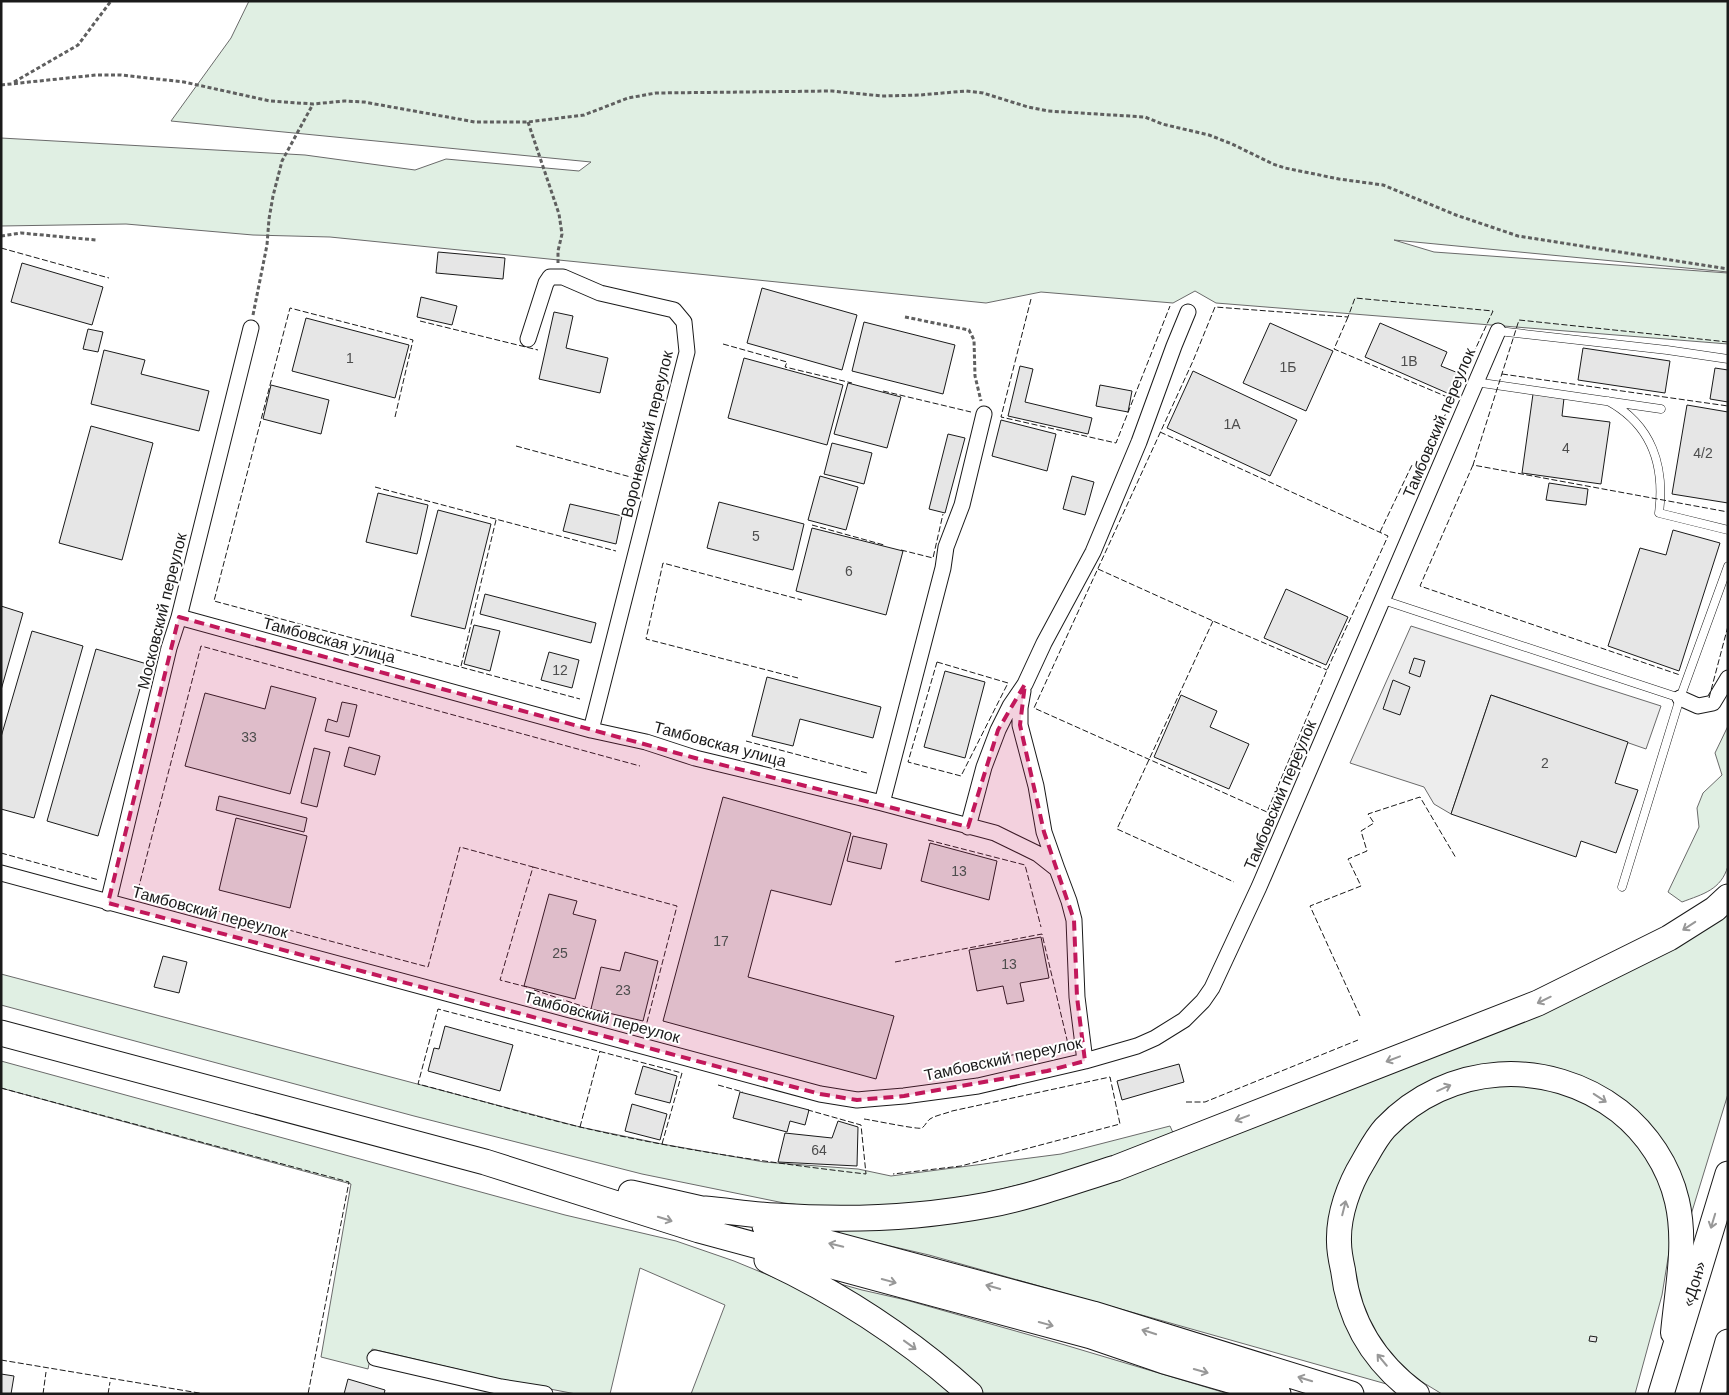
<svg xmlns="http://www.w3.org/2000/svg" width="1729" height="1395" viewBox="0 0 1729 1395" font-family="Arial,sans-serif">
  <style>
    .green { fill: #e0efe3; stroke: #6a6a6a }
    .parking { fill: #ededed; stroke: #6a6a6a }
    .building { fill: #e6e6e6; stroke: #1a1a1a }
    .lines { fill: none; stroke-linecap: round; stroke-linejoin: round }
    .service-casing { stroke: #1a1a1a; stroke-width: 9 }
    .minor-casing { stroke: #1a1a1a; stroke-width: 17 }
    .primary-casing { stroke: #1a1a1a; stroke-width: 26 }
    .trunk-casing { stroke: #1a1a1a; stroke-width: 27 }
    .path { stroke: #5f5f5f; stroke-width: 3; stroke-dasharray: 4 2.5; stroke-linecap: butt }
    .service { stroke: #fff; stroke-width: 8 }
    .minor { stroke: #fff; stroke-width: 15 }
    .primary { stroke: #fff; stroke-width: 24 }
    .trunk { stroke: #fff; stroke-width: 25 }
    .fence { stroke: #1a1a1a; stroke-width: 1; stroke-dasharray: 6 2.5; stroke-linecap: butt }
    .oneway { stroke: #989898 }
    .marked { fill: #c2185b; fill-opacity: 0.2; stroke: #c2185b; stroke-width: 4; stroke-dasharray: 10 6; stroke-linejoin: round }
    .labels { text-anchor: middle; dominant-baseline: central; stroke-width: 4; stroke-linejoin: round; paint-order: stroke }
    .number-label { font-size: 14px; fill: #4d4d4d }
    .street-label { font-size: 16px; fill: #1a1a1a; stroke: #fff }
  </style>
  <rect width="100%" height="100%" fill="#fff"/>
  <path class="green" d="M 249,1 L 1728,1 L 1728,272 L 1394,240 L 1434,252 L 1728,273 L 1728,344 L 1216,303 L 1195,291 L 1173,303 L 1041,292 L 986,303 L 330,237 L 253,235 L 126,224 L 1,226 L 1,138 L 305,155 L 415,170 L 446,159 L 579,171 L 591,162 L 171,121 L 231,38 Z
    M 1728,726 L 1728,866 C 1721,890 1703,894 1682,902 L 1668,892 L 1699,827 L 1697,808 L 1703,793 L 1722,775 L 1715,753 Z
    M 1728,913 L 1728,1094 L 1690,1218 L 1670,1246 L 1662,1295 L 1635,1394 L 1442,1394 L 1414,1377 L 1390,1385 L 929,1255 L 839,1234 L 839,1229 L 1026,1206 Z
    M 1,974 L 580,1127 L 662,1144 L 764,1162 L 858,1169 L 891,1176 L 1061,1154 L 1170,1126 L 1174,1135 L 1126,1152 L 1047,1178 L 968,1197 L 908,1206 L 826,1208 L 784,1203 L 642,1174 L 414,1116 L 1,1005 Z
    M 1,1061 L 565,1215 L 676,1241 L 734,1261 L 785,1282 L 826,1280 L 862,1290 L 906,1300 L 1065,1345 L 1229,1394 L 691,1394 L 725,1305 L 640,1268 L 610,1394 L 576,1394 L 508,1381 L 372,1349 L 368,1369 L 321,1357 L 351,1184 L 1,1088 Z"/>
  <path class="parking" d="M 1411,626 L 1661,706 L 1646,749 L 1491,695 L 1451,814 L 1434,804 L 1424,787 L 1350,763 Z"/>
  <path class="building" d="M 438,252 L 505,258 L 503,279 L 436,273 Z
    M 22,263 L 103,287 L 92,325 L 11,302 Z
    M 762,288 L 857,315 L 842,370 L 747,343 Z
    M 421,297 L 457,306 L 452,325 L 417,317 Z
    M 554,312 L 573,316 L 566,348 L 608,358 L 600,393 L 539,379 Z
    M 306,318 L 409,345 L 395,398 L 292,371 Z
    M 864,322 L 955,345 L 943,394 L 852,371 Z
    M 1270,323 L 1333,351 L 1306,411 L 1243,383 Z
    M 1380,323 L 1447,352 L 1441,366 L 1463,375 L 1454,396 L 1365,357 Z
    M 88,329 L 103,332 L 98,352 L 83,349 Z
    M 1583,348 L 1670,361 L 1665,393 L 1578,380 Z
    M 104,350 L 145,360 L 141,374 L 209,391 L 199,431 L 91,404 Z
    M 744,358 L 843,385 L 827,445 L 728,418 Z
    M 1020,366 L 1033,369 L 1025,402 L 1092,418 L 1088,434 L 1008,416 Z
    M 1715,368 L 1728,370 L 1728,402 L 1710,399 Z
    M 1193,371 L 1297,420 L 1270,476 L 1167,428 Z
    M 848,383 L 901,397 L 887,448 L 834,434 Z
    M 271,385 L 329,400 L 321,434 L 263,419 Z
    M 1100,385 L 1132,391 L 1128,412 L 1096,406 Z
    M 1533,394 L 1564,398 L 1562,416 L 1610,422 L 1601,484 L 1522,473 Z
    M 1687,405 L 1728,412 L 1728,503 L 1672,494 Z
    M 1001,420 L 1056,434 L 1047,471 L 992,456 Z
    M 91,426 L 153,443 L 122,560 L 59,543 Z
    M 948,434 L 965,438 L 945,513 L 929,509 Z
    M 832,443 L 872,453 L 864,484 L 824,474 Z
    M 820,476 L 858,487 L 846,530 L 808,520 Z
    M 1072,476 L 1094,482 L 1085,515 L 1063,509 Z
    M 1549,483 L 1588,489 L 1586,505 L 1546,500 Z
    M 378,493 L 428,505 L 417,554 L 366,542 Z
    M 719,502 L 804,524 L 793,570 L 707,548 Z
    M 570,504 L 622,516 L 616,544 L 563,531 Z
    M 438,510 L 491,524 L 465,629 L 411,616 Z
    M 812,528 L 903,551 L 886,615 L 796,591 Z
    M 1673,530 L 1720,543 L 1679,671 L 1608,646 L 1640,548 L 1666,555 Z
    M 1286,589 L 1348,617 L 1326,665 L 1264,638 Z
    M 485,594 L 596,623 L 591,643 L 480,614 Z
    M 1,606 L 23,613 L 1,690 Z
    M 474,625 L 500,631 L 490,671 L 464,664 Z
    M 32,631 L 83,646 L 34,818 L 1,809 L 1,737 Z
    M 96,649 L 147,664 L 98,836 L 47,821 Z
    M 549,652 L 579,660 L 572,688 L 541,680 Z
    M 1414,658 L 1425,661 L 1420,677 L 1409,673 Z
    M 945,671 L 985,682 L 965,758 L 924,747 Z
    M 767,677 L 881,707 L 873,738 L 800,719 L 793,746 L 752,736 Z
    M 1393,680 L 1410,687 L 1400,715 L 1383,709 Z
    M 271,686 L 316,698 L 290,794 L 185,766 L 205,693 L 265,709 Z
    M 1181,695 L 1217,711 L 1210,727 L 1249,744 L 1229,789 L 1154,757 Z
    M 1491,695 L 1628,742 L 1615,783 L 1638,790 L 1616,853 L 1581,841 L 1576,857 L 1451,814 Z
    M 342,702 L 357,705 L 349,737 L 325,731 L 328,719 L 337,722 Z
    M 349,747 L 380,756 L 375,775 L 344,766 Z
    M 314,748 L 330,752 L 317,807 L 301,803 Z
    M 219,796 L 307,818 L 304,832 L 216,810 Z
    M 723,797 L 851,833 L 831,905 L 771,890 L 748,977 L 894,1016 L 876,1079 L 663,1021 Z
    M 236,818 L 307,836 L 290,908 L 219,890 Z
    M 853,836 L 887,844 L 881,869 L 847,861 Z
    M 930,843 L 997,861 L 989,900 L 921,881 Z
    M 549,894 L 577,901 L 573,914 L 596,920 L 575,999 L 524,986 Z
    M 1041,937 L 1049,978 L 1020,983 L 1024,1001 L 1007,1004 L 1003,986 L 977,991 L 969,950 Z
    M 625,952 L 658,961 L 643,1021 L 591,1009 L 601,967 L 620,971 Z
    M 163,956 L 187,962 L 179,993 L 154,987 Z
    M 445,1026 L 513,1045 L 500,1091 L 428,1071 L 434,1048 L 439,1049 Z
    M 1179,1064 L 1184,1082 L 1122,1100 L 1117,1081 Z
    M 643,1066 L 677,1076 L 670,1103 L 635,1094 Z
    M 740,1092 L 809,1110 L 805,1125 L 790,1121 L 787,1132 L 733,1118 Z
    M 632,1104 L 667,1114 L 660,1140 L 625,1131 Z
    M 838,1121 L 858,1127 L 857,1166 L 778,1162 L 785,1133 L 832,1138 Z
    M 1590,1336 L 1597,1337 L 1596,1342 L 1589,1341 Z
    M 1,1374 L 14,1376 L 11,1394 L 1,1394 Z
    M 348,1379 L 385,1390 L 384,1394 L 344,1394 Z"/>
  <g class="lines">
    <g class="service-casing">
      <path id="service" d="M 1498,331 L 1667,350 L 1728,359
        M 1475,382 L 1661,409
        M 1608,401 C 1652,425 1665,466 1659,513 L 1728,530
        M 1383,600 L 1680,698
        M 1622,887 L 1680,698 L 1728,566"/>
    </g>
    <g class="minor-casing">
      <path id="minor" d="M 528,339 L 546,283 L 550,277 L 563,277 L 600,293 L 674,310 L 684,322 L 687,352 L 591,730
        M 179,617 L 591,730 L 646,742 L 695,758 L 882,803 L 995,833 L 1038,854 L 1057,869 L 1069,901 L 1074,920 L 1077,997 L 1085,1061
        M 1023,691 L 1020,708 L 1020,725 L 1036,786 L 1044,832 L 1057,869
        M 1680,698 L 1698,706 L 1713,703 L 1728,678
        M 882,803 L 943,568 L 946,547 L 962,505 L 984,414
        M 968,827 L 984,767 L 998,730 L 1010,706 L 1025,684 L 1044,643 L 1093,552 L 1139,442 L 1174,346 L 1188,312
        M 1,873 L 820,1094 L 857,1100 L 868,1099 L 904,1096 L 978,1086 L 1085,1061 L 1137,1046 L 1155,1038 L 1184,1020 L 1203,1001 L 1212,988 L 1259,887 L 1498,331
        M 108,903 L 169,648 L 179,617 L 251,328
        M 375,1358 L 501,1387 L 545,1394"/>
    </g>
    <g class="primary-casing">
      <path id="primary" d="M 1417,1394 C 1375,1363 1349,1321 1343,1270 C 1341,1261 1339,1251 1339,1242 C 1338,1215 1349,1185 1363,1162 C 1370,1150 1376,1138 1385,1128 C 1448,1062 1548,1057 1619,1111 C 1647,1133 1669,1166 1677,1201 C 1687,1244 1677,1289 1673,1333"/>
    </g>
    <g class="trunk-casing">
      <path id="trunk" d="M 1,1033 L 485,1162 L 699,1230 L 1091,1336 L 1164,1361 L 1278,1394
        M 631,1193 L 719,1213
        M 705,1209 C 729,1211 752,1215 776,1216 C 847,1221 919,1218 988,1205 C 1031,1197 1074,1181 1116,1168 L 1538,1003 L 1669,938 L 1715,909 L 1728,897
        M 765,1226 L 1093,1314 L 1351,1394
        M 767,1260 C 840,1294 910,1340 970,1394
        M 1661,1394 L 1728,1174
        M 1713,1394 L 1728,1342"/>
    </g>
    <path class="path" d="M 14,82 L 78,45 L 111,1
      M 1,85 L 96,75 L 121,75 L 184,82 L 270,101 L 313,104 L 344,101 L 364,102 L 475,122 L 528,122 L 584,115 L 628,98 L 656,93 L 832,91 L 882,96 L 920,95 L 966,91 L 983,93 L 1028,107 L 1048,111 L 1145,117 L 1162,124 L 1209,135 L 1232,144 L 1273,164 L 1285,168 L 1339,179 L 1383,185 L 1456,215 L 1518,236 L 1728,269
      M 528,122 L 559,214 L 562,234 L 558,251 L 558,263
      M 1,236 L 21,233 L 96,240
      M 253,315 L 267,245 L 269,219 L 273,196 L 282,161 L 313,104
      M 905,317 L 969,330 L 974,340 L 975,376 L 981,401"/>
    <use href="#service" class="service"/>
    <use href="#minor" class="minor"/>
    <use href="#primary" class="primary"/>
    <use href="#trunk" class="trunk"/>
    <path class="fence" d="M 1,248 L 109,278
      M 1031,299 L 1001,417 L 1116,443 L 1170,306
      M 1348,317 L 1334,349 L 1452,399
      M 420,321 L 538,350
      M 1728,342 L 1519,320 L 1473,465 L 1728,512
      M 723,344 L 787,362 L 785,367 L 852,383
      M 1502,374 L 1728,406
      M 883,391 L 971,412
      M 395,417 L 413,340 L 290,308 L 214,601 L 580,699
      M 1160,432 L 1388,536 L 1327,670 L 1267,812 L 1034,708 L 1193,361 L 1215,307 L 1348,317 L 1355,298 L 1493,311 L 1462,378
      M 516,446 L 638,479
      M 1473,465 L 1420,586 L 1680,675
      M 375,487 L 616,551
      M 812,525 L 884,545
      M 1380,532 L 1412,465 L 1420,468 L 1455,394
      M 901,550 L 933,558 L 943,514
      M 1098,569 L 1213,621 L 1327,670
      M 1213,621 L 1117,829 L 1234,882
      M 937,662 L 1008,683 L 961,776 L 908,762 Z
      M 461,666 L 496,520
      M 798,678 L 646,639 L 663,563 L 802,600
      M 1709,698 L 1728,626
      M 746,741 L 867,773
      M 928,840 L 1025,865 L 1041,927
      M 1,853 L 99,880
      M 533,867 L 677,906 L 646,1026
      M 895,962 L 1042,934 L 1068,1044 L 987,1060
      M 527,987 L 500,980 L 533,867 L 460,847 L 428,967 L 138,890 L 201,646 L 640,766
      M 534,990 L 591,1009
      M 1360,1016 L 1310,906 L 1361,886 L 1348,859 L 1367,851 L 1361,831 L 1374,823 L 1368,814 L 1420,797 L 1456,858
      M 718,1085 L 743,1092
      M 1,1088 L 349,1182 L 308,1394
      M 1186,1102 L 1205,1102 L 1358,1040
      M 864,1119 C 872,1120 919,1130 922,1128 C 925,1126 927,1121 930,1119 C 936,1115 945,1114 952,1111 L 1110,1077 L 1120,1124 L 961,1166 L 893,1174
      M 580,1127 L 600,1051
      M 662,1144 L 682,1073 L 438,1009 L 418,1084 C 472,1098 526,1114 580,1127 C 674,1149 770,1163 866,1174 L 861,1125 L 808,1110
      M 1,1360 L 205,1394
      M 43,1394 L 46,1372
      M 108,1394 L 110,1382"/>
  </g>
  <defs><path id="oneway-shaft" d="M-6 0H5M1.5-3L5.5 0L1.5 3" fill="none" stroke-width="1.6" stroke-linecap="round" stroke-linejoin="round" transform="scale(1.25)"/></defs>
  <g class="oneway">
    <use href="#oneway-shaft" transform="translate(1689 926) rotate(147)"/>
    <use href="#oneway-shaft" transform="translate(1544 1000) rotate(154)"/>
    <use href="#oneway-shaft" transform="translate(1393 1059) rotate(159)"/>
    <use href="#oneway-shaft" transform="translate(1444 1088) rotate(-24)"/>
    <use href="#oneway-shaft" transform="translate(1600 1098) rotate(33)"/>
    <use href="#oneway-shaft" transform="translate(1242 1118) rotate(159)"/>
    <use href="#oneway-shaft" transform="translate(1344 1208) rotate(-76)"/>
    <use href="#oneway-shaft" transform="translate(665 1219) rotate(17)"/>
    <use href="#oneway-shaft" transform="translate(1713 1221) rotate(107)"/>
    <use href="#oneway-shaft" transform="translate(836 1245) rotate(-166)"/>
    <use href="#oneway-shaft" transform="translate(889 1281) rotate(15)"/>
    <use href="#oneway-shaft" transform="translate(993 1287) rotate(-164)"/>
    <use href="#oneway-shaft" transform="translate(1046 1324) rotate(15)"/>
    <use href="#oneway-shaft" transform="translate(1149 1332) rotate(-162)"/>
    <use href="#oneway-shaft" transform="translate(910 1345) rotate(36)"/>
    <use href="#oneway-shaft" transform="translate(1382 1360) rotate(-130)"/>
    <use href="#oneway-shaft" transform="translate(1201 1371) rotate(16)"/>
    <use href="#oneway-shaft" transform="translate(1305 1379) rotate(-163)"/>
  </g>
  <path class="marked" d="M 179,617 L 695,758 L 968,827 L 998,730 L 1025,684 L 1020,725 L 1044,832 L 1074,920 L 1077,997 L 1085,1061 L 1047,1071 L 904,1096 L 857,1100 L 820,1094 L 108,903 Z"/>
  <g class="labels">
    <g class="number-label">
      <text x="350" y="358">1</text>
      <text x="1409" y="361">1В</text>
      <text x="1288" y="367">1Б</text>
      <text x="1232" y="424">1А</text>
      <text x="1566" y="448">4</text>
      <text x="1703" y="453">4/2</text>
      <text x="756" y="536">5</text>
      <text x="849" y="571">6</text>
      <text x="560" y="670">12</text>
      <text x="249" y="737">33</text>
      <text x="1545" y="763">2</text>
      <text x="959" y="871">13</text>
      <text x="721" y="941">17</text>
      <text x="560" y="953">25</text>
      <text x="1009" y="964">13</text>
      <text x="623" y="990">23</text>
      <text x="819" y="1150">64</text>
    </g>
    <g class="street-label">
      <text transform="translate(1439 423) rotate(-67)">Тамбовский переулок</text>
      <text transform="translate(647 434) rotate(-76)">Воронежский переулок</text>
      <text transform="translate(162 611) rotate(-76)">Московский переулок</text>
      <text transform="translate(329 640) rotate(15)">Тамбовская улица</text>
      <text transform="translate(720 744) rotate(15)">Тамбовская улица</text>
      <text transform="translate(1280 795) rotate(-67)">Тамбовский переулок</text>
      <text transform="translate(210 912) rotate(15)">Тамбовский переулок</text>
      <text transform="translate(602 1017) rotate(15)">Тамбовский переулок</text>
      <text transform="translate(1003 1059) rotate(-12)">Тамбовский переулок</text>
      <text transform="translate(1694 1284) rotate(-73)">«Дон»</text>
    </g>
  </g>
  <rect width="1729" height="1395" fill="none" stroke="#1a1a1a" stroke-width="5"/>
</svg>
